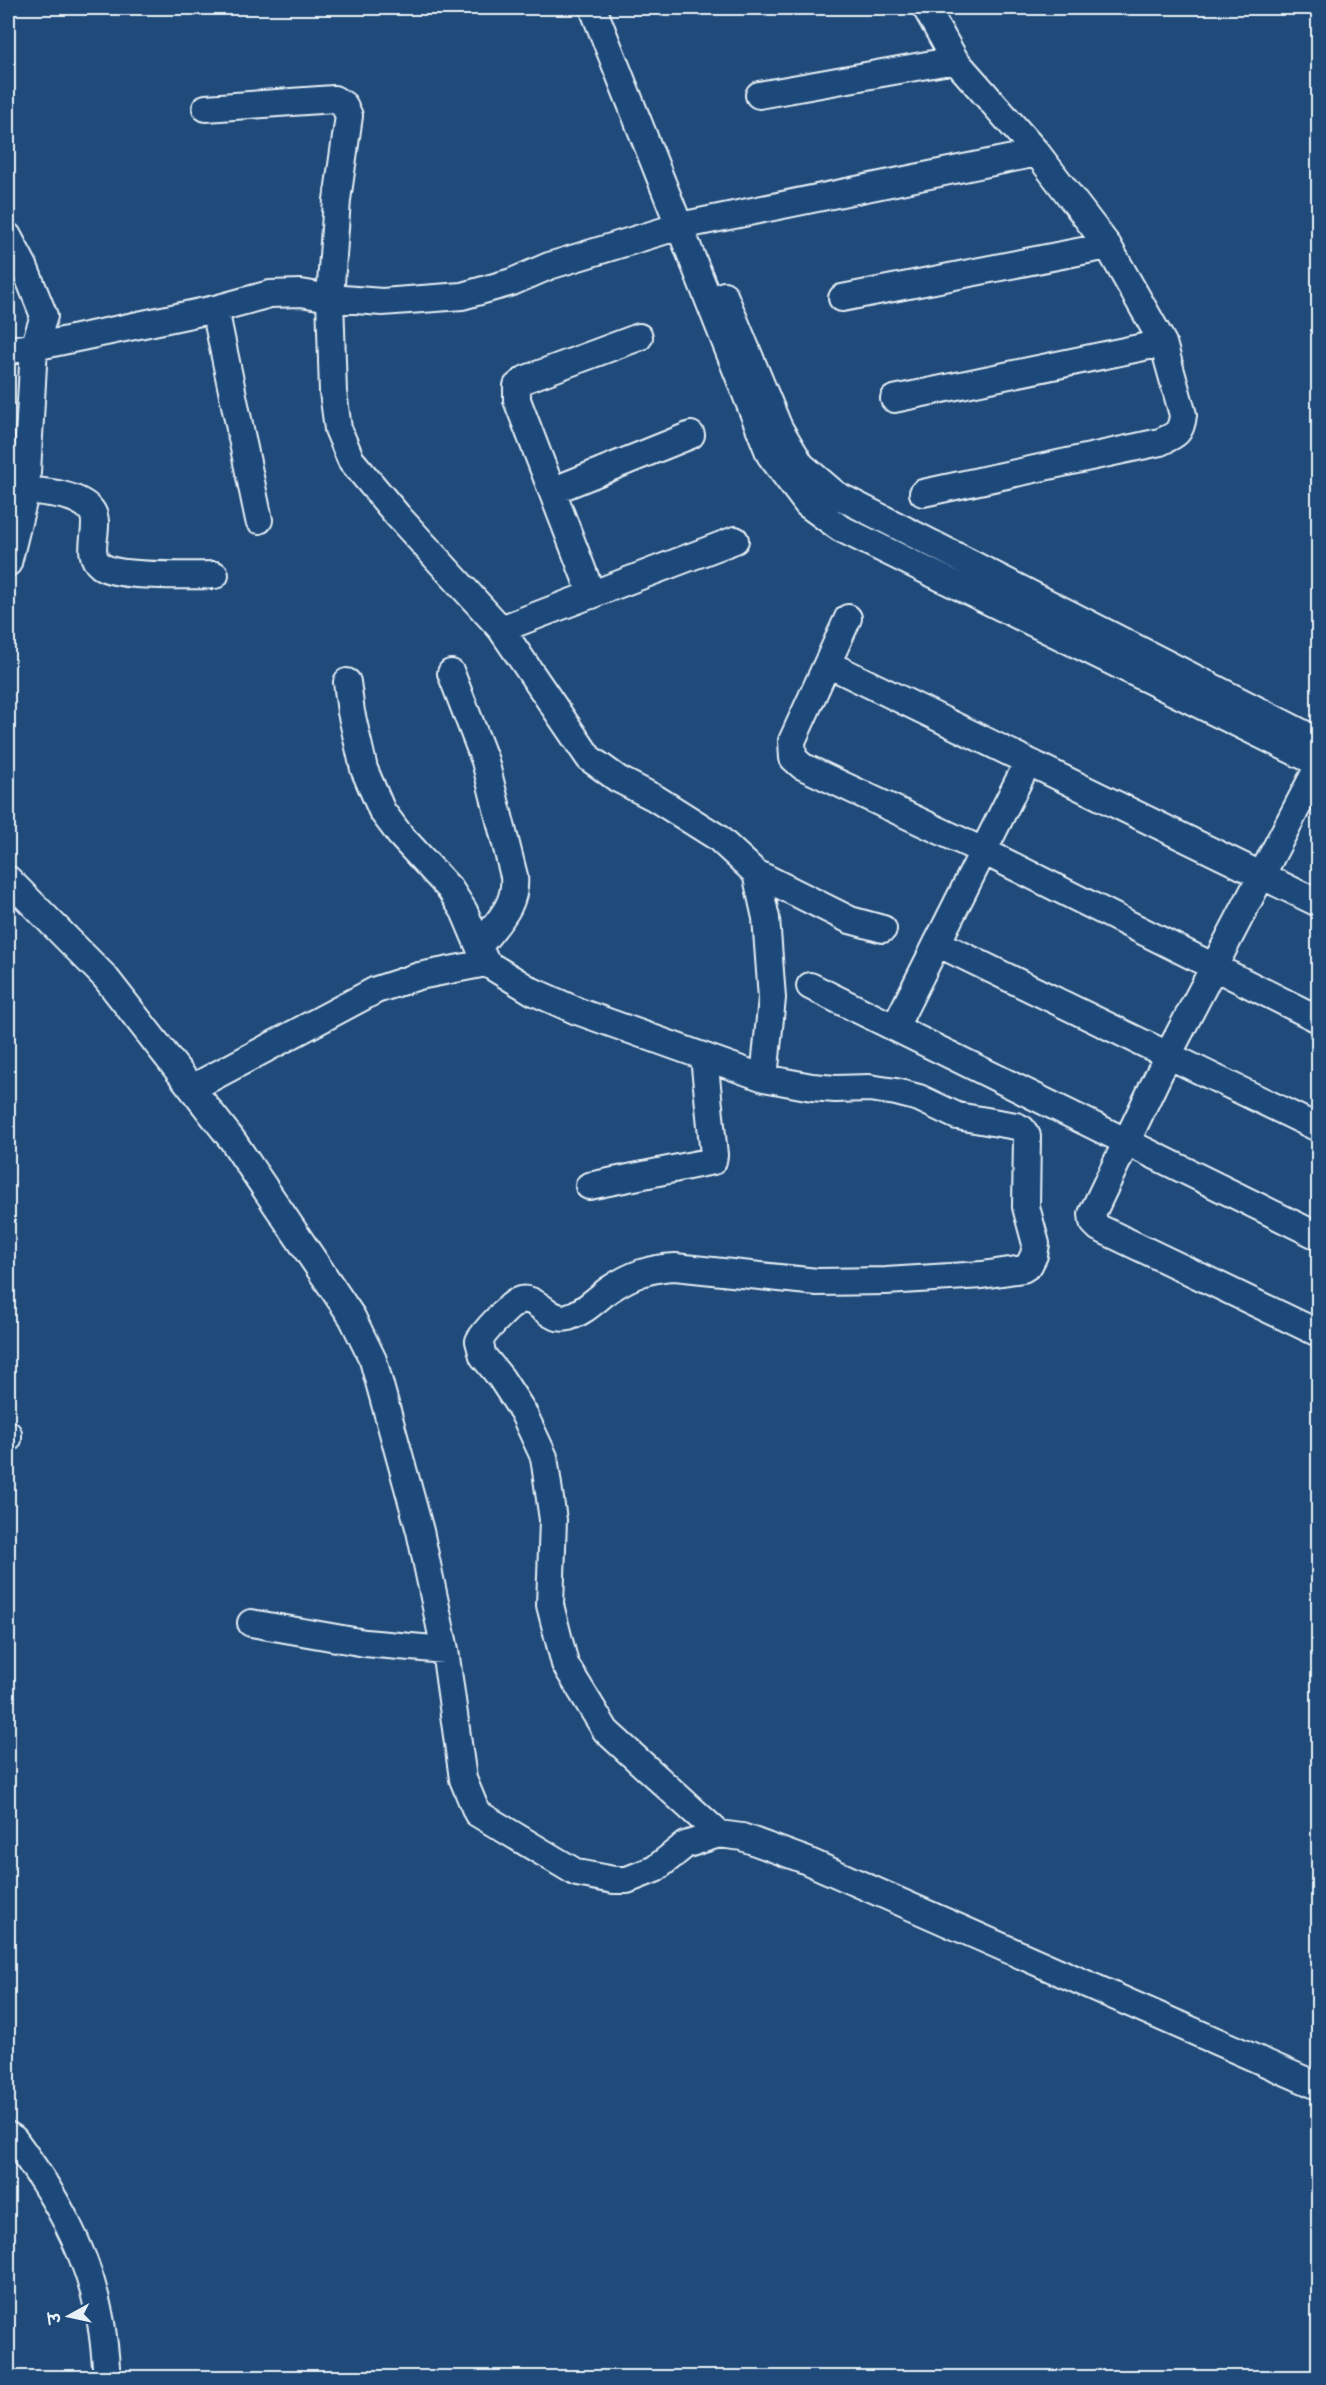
<svg xmlns="http://www.w3.org/2000/svg" width="1326" height="2385" viewBox="0 0 1326 2385" font-family="Pangolin,'Playpen Sans Deva',sans-serif">
  <style>
    .lines { fill: none; stroke-linecap: round; stroke-linejoin: round }
    .minor-casing { stroke: #e8f1f8; stroke-width: 30 }
    .minor { stroke: #1f4a7a; stroke-width: 26 }
  </style>
  <rect width="100%" height="100%" fill="#1f4a7a"/>
  <filter id="ink" filterUnits="userSpaceOnUse"><feTurbulence type="fractalNoise" baseFrequency=".0167" numOctaves="2"/><feDisplacementMap in="SourceGraphic" scale="12" xChannelSelector="R" yChannelSelector="G"/><feConvolveMatrix kernelMatrix="1 2 1 2 8 2 1 2 1" color-interpolation-filters="sRGB"/></filter>
  <g filter="url(#ink)">
    <g class="lines">
      <g class="minor-casing">
        <path id="minor" d="M 593,8 L 770,455 L 807,504 L 840,528 L 1318,763
          M 759,95 L 955,60
          M 206,108 L 334,99 L 344,105 L 349,116 L 337,200 L 330,298 L 333,392 L 338,429 L 351,460 L 398,516 L 501,629 L 589,758 L 618,779 L 655,798 L 717,837 L 756,873 L 766,918 L 772,998 L 764,1078
          M 8,236 L 24,266 L 44,316 L 34,347 L 26,490 L 8,563
          M 724,295 L 779,428 L 801,465 L 835,494 L 1318,741
          M 842,298 L 1108,246
          M 215,309 L 259,520
          M 8,350 L 34,347 L 215,309 L 270,294 L 301,293 L 330,298 L 382,302 L 462,296 L 512,282 L 549,266 L 680,226 L 1037,153
          M 894,399 L 1163,343
          M 26,490 C 45,492 78,494 91,510 C 103,525 83,553 101,566 C 118,578 191,575 215,575
          M 552,491 L 691,435
          M 923,493 L 1160,442 C 1176,435 1181,433 1183,415 L 1163,343 L 1108,246 L 1037,153 L 955,60 L 926,8
          M 592,595 L 517,400 L 517,386 L 526,379 L 639,337
          M 848,618 L 792,741 L 793,758 L 802,766 L 983,851 L 1318,1019
          M 501,629 L 735,540
          M 828,664 L 1318,903
          M 451,673 L 485,761 L 514,876 C 517,906 497,922 480,945
          M 347,682 L 351,712 L 364,769 L 382,811 L 400,835 L 450,889 L 464,911 L 486,963 L 532,991 L 577,1011 L 764,1078 L 812,1087 L 835,1089 L 869,1088 L 896,1092 L 919,1098 L 957,1116 L 1016,1126 L 1022,1129 L 1027,1136 L 1026,1207 L 1036,1244 L 1034,1255 L 1029,1265 L 1023,1269 L 982,1275 L 886,1281 L 817,1282 L 675,1267 C 650,1268 631,1275 610,1289 C 596,1299 585,1312 568,1317 C 548,1323 537,1293 518,1301 C 508,1306 484,1332 479,1341 L 483,1356 L 501,1378 L 523,1412 L 544,1457 L 553,1520 L 550,1605 L 565,1664 L 606,1731 L 719,1834
          M 1318,767 L 1168,1055 L 1092,1214 L 1093,1222 L 1099,1228 L 1318,1333
          M 756,873 L 850,920 L 883,929
          M 8,879 L 105,977 L 233,1141 L 352,1317 L 373,1360 L 420,1531 L 445,1650 L 463,1779 L 477,1813 L 577,1873 L 614,1880 L 627,1880 L 655,1869 L 685,1845 L 719,1834 L 742,1837 L 805,1860 L 1318,2086
          M 937,943 L 1318,1128
          M 810,986 L 1318,1236
          M 895,1027 L 1028,762
          M 192,1088 L 376,990 L 419,976 L 486,963
          M 589,1186 L 713,1161 L 714,1155 L 704,1057
          M 8,1434 L 8,1439
          M 251,1623 L 365,1643 L 445,1650
          M 8,2135 L 14,2139 C 53,2192 86,2248 99,2313 C 104,2334 105,2356 107,2378"/>
      </g>
      <use href="#minor" class="minor"/>
    </g>
  </g>
  <rect width="1326" height="2385" fill="none" stroke="#1f4a7a" stroke-width="30"/>
  <rect x="15" y="15" width="1296" height="2355" fill="none" stroke="#e8f1f8" stroke-width="2" filter="url(#ink)"/>
  <g transform="translate(69 2316) rotate(262)" stroke="#1f4a7a" stroke-width="4.5" paint-order="stroke">
  <path d="M0-4.5L10 22L0 15L-10 22Z" fill="#e8f1f8"/>
  <text y="-9" font-size="16" font-weight="bold" text-anchor="middle" fill="#e8f1f8">उ</text>
  </g>
</svg>
